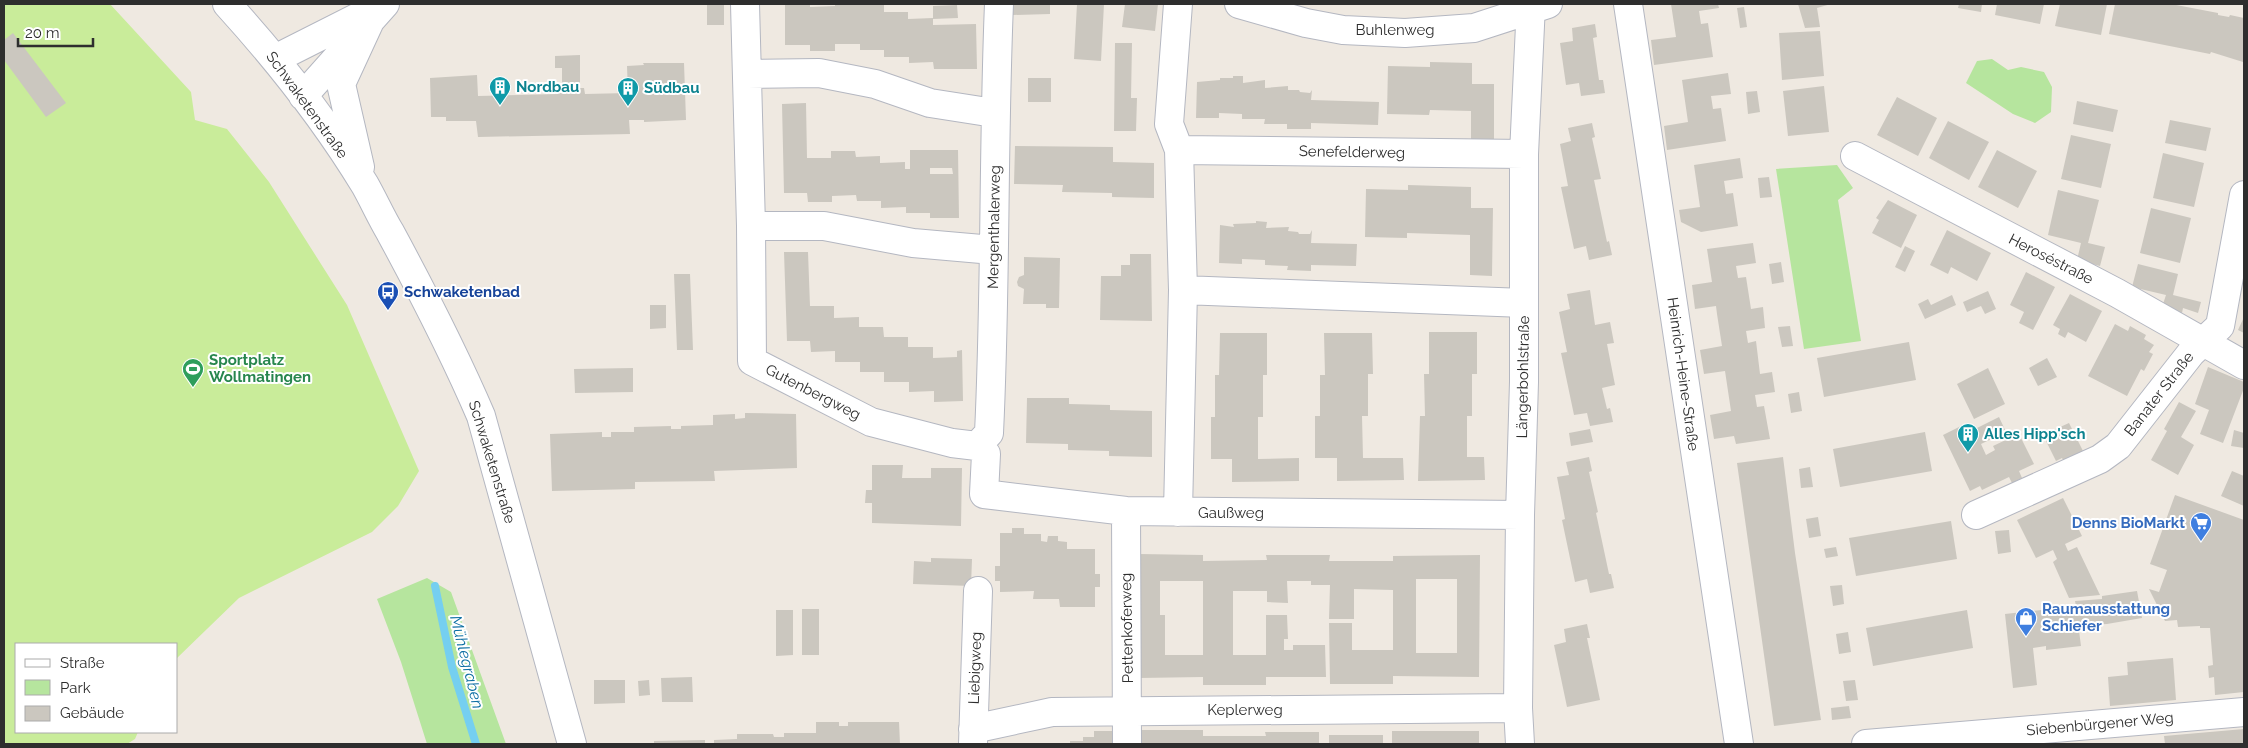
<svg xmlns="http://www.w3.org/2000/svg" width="2248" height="748" viewBox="0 0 2248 748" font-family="Raleway,sans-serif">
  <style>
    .green { fill: #b6e59e }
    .pitch { fill: #c9ec9a }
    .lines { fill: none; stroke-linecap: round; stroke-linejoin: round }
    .stream { stroke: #75cff0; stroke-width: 8 }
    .building { fill: #cbc7bf; fill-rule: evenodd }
    .minor-casing { stroke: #b4b7c1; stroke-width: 30 }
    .minor { stroke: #fff; stroke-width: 28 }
    .labels { text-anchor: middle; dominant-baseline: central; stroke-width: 4; stroke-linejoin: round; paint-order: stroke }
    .street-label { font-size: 15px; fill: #2e2e2e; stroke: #fff }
    .culture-label { font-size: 15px; font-weight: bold; fill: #0d838f; stroke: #fff; text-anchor: start }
    .transit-label { font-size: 15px; font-weight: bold; fill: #164399; stroke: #fff; text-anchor: start }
    .leisure-label { font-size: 15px; font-weight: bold; fill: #27864d; stroke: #fff; text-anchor: start }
    .shop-label { font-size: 15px; font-weight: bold; fill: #366cbe; stroke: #fff; text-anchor: end }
    .water-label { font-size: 16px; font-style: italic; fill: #0d6fa3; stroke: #fff }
  </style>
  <rect width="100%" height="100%" fill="#efe9e1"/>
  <path class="green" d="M 1992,59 L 2008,70 L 2021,67 L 2044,72 L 2052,87 L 2051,112 L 2035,123 L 2013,114 L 1966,83 L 1977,61 Z
    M 1837,165 L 1853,188 L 1838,200 L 1861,341 L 1804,349 L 1776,169 Z
    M 427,578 L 451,592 L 506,744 L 427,744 L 401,662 L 377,599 Z"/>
  <path class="pitch" d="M 4,4 L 110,4 L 191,92 L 195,120 L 227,129 L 269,182 L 347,305 L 419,471 L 398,506 L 372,532 L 239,598 L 176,659 L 176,644 L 16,644 L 16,732 L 138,732 L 135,739 L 127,744 L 4,744 Z"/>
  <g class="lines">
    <path class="stream" d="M 435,586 L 452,667 L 476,744"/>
  </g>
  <path class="building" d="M 707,4 L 724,4 L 724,25 L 707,25 Z
    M 785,4 L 810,4 L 810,7 L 835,6 L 835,4 L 884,5 L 884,12 L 908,12 L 908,19 L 933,18 L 933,6 L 957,5 L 958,18 L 933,19 L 933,25 L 976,24 L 977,69 L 934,69 L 933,62 L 909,63 L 909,57 L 884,57 L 884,50 L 860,50 L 860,44 L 835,44 L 835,51 L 810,51 L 810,45 L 785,45 Z
    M 1013,4 L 1050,4 L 1050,14 L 1013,15 Z
    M 1077,4 L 1104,4 L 1101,61 L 1074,59 Z
    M 1125,4 L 1158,4 L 1155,31 L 1122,27 Z
    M 1671,4 L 1718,4 L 1719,8 L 1699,11 L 1701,24 L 1708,23 L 1713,57 L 1654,65 L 1651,40 L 1676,37 Z
    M 1798,4 L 1831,4 L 1817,8 L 1820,27 L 1805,28 Z
    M 1959,4 L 1982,4 L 1981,12 L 1958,8 Z
    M 1997,4 L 2044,4 L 2040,24 L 1995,15 Z
    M 2060,4 L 2107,4 L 2101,35 L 2055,26 Z
    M 2115,4 L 2171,4 L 2218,13 L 2218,15 L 2229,17 L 2230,15 L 2244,18 L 2243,62 L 2211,52 L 2210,54 L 2109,34 Z
    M 1744,7 L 1747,27 L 1740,28 L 1737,8 Z
    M 1595,24 L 1597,37 L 1593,38 L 1599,80 L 1603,80 L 1605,93 L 1581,96 L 1579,83 L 1566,85 L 1560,43 L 1573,41 L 1572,28 Z
    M 1820,31 L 1824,76 L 1782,80 L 1779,33 Z
    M 13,33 L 66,103 L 46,117 L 4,60 L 4,40 Z
    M 1115,43 L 1132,43 L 1131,98 L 1137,98 L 1136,131 L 1114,131 Z
    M 580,55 L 580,88 L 584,88 L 585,94 L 628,93 L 627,66 L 644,65 L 643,63 L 684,63 L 686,120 L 644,122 L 644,120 L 629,120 L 630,134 L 478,137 L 476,121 L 446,121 L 446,117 L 431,117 L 430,78 L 477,75 L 478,96 L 558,94 L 558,87 L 562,87 L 562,68 L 555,68 L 555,56 Z
    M 1430,62 L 1472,63 L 1472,84 L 1494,84 L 1494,140 L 1471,140 L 1471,111 L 1430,110 L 1429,115 L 1387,114 L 1388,66 L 1430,67 Z
    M 1728,73 L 1731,94 L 1711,96 L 1713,109 L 1721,108 L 1726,141 L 1667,150 L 1664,126 L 1688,122 L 1682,80 Z
    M 1233,76 L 1243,76 L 1243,83 L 1265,80 L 1265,88 L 1288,86 L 1288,90 L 1299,90 L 1300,92 L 1310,93 L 1312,90 L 1311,100 L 1379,102 L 1378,125 L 1311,123 L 1311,129 L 1287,129 L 1287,124 L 1264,124 L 1265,119 L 1242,119 L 1242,114 L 1219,113 L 1219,118 L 1196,118 L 1197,82 L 1220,80 L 1220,78 L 1233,78 Z
    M 1028,78 L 1051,78 L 1051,102 L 1028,102 Z
    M 1824,86 L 1829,132 L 1788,136 L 1783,91 Z
    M 1757,91 L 1760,112 L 1748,114 L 1746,92 Z
    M 1897,97 L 1937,118 L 1918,156 L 1877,135 Z
    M 2077,101 L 2118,110 L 2113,132 L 2073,124 Z
    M 806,103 L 807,158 L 831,158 L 831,151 L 855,151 L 856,157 L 880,156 L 880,163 L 905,162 L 905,169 L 910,169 L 910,150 L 958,150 L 959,218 L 930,218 L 930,213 L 906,213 L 906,207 L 881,208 L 881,201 L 857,201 L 856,195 L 832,196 L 832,202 L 808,202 L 807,193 L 784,193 L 782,104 ZM 930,168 L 952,168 L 953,174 L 930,174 Z
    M 2170,120 L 2211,128 L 2206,151 L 2165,143 Z
    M 1948,121 L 1989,142 L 1969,180 L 1929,158 Z
    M 1592,123 L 1595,137 L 1592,138 L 1601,179 L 1594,180 L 1607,242 L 1609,241 L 1612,255 L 1589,260 L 1586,246 L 1574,249 L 1561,187 L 1568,186 L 1560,144 L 1571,141 L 1568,128 Z
    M 2071,135 L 2111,144 L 2101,188 L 2061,179 Z
    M 1015,146 L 1113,147 L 1113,162 L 1154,163 L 1154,198 L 1112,197 L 1112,193 L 1062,192 L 1063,185 L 1014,184 Z
    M 1997,150 L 2037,171 L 2018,208 L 1978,187 Z
    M 2163,153 L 2204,163 L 2194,207 L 2153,198 Z
    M 1740,158 L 1743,178 L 1724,181 L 1726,194 L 1733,193 L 1738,226 L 1701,232 L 1681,222 L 1679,210 L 1700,207 L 1694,165 Z
    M 1769,177 L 1772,197 L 1760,198 L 1758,178 Z
    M 1408,185 L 1471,187 L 1471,208 L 1493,208 L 1492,276 L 1470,275 L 1470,235 L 1407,233 L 1407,238 L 1365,237 L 1366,189 L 1408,190 Z
    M 2058,190 L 2099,200 L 2088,243 L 2105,247 L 2100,266 L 2077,260 L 2081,243 L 2048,235 Z
    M 1888,200 L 1917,215 L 1901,248 L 1872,233 L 1879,220 L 1876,218 Z
    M 2151,208 L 2191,218 L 2180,263 L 2140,253 Z
    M 1256,221 L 1267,222 L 1266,228 L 1289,227 L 1288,231 L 1298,232 L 1299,234 L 1310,234 L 1312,230 L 1311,243 L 1357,244 L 1356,266 L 1311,265 L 1311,271 L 1287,270 L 1288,266 L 1265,265 L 1265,260 L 1242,259 L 1242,264 L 1219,263 L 1220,225 L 1234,227 L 1233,224 L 1256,223 Z
    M 1947,230 L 1991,253 L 1977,281 L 1951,267 L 1948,274 L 1930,265 Z
    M 1753,243 L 1756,263 L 1736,266 L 1738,278 L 1746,277 L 1751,309 L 1763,307 L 1765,328 L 1746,331 L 1748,343 L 1756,341 L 1760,374 L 1772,372 L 1775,392 L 1755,395 L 1757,407 L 1764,406 L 1770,439 L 1736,444 L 1734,436 L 1714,439 L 1710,415 L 1731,411 L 1725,371 L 1704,374 L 1700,350 L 1722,346 L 1717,314 L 1716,306 L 1695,309 L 1692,285 L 1712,282 L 1707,249 Z
    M 1905,246 L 1915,251 L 1905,272 L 1895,267 Z
    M 784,252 L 808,252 L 810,306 L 834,306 L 834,318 L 859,317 L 859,327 L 883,327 L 884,337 L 908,337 L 908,347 L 933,347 L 933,358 L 957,357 L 957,351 L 962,350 L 963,401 L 934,402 L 934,391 L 909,392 L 909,382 L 884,382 L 884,372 L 860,372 L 860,362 L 835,362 L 835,351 L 811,352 L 810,341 L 787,341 Z
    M 1130,254 L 1151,254 L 1152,321 L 1100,320 L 1101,276 L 1121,276 L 1121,265 L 1130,265 Z
    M 1024,257 L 1060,258 L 1059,308 L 1046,308 L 1046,304 L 1023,304 L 1024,289 L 1018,286 L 1017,282 L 1019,277 L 1024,275 Z
    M 1781,262 L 1784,282 L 1772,284 L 1769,264 Z
    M 2138,264 L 2178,274 L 2173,295 L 2201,302 L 2198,313 L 2183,308 L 2182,313 L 2162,307 L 2166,295 L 2132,287 Z
    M 2026,272 L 2055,287 L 2033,330 L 2019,323 L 2024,312 L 2010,305 Z
    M 674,274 L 690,274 L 693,350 L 677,350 Z
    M 1590,290 L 1595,325 L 1610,322 L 1614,343 L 1607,344 L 1615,385 L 1602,388 L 1607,409 L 1610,408 L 1613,422 L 1590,426 L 1587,413 L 1574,415 L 1561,353 L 1567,352 L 1559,312 L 1570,309 L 1567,294 Z
    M 1988,291 L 1996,309 L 1985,314 L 1981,306 L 1967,312 L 1963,302 Z
    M 2070,294 L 2102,311 L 2086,342 L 2068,332 L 2065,338 L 2058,334 L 2060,329 L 2053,325 Z
    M 1952,295 L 1956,305 L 1925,319 L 1918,304 L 1928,299 L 1931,305 Z
    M 650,305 L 666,305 L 666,328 L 650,329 Z
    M 2244,317 L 2244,333 L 2238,330 Z
    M 2115,324 L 2128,331 L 2130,326 L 2146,335 L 2144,339 L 2154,345 L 2149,352 L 2153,354 L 2144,371 L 2141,369 L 2127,396 L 2088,376 Z
    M 1790,326 L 1793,346 L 1782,347 L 1778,327 Z
    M 1429,332 L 1477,332 L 1477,374 L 1472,374 L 1472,416 L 1467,416 L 1467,457 L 1484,457 L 1485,480 L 1418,481 L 1420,416 L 1425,416 L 1424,374 L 1429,374 Z
    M 1220,333 L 1267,333 L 1267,375 L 1263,375 L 1263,417 L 1258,417 L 1258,459 L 1299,458 L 1299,481 L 1232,482 L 1232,459 L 1211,459 L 1211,417 L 1215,417 L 1215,375 L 1219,375 Z
    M 1324,333 L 1372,333 L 1373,374 L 1368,374 L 1368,416 L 1362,416 L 1363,458 L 1403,458 L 1404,480 L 1337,481 L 1337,458 L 1315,458 L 1315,416 L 1320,416 L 1320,375 L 1325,375 Z
    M 1909,342 L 1916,380 L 1824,397 L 1817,358 Z
    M 2047,358 L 2057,377 L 2038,386 L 2029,368 Z
    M 2208,367 L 2244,382 L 2244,388 L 2223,443 L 2200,434 L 2209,410 L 2195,404 Z
    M 633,368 L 633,392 L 575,393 L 574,369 Z
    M 1988,368 L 2005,404 L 1974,419 L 1957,384 Z
    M 1799,392 L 1802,411 L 1791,413 L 1788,394 Z
    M 1027,398 L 1069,398 L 1069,404 L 1110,405 L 1110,410 L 1152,411 L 1152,457 L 1109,456 L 1109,451 L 1068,450 L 1068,444 L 1026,443 Z
    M 2179,402 L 2196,411 L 2181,437 L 2194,445 L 2178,475 L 2151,460 L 2167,431 L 2164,429 Z
    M 745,413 L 796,414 L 797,468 L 714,471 L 715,481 L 635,482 L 635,489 L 552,491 L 550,434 L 602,432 L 602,437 L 611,437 L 611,432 L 634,432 L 634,427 L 671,426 L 671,429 L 681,429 L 681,426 L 713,425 L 713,415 L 735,414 L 735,419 L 745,418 Z
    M 1999,417 L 2006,432 L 1981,444 L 1986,455 L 1995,450 L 1993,446 L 2012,437 L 2014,441 L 2021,438 L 2034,464 L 2019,471 L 2022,478 L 2012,483 L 2009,477 L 1982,490 L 1980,486 L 1970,491 L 1943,435 L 1965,424 L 1969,432 Z
    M 2069,423 L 2083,451 L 2063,460 L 2062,458 L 2056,461 L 2046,441 L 2052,438 L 2049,432 Z
    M 1590,429 L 1593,442 L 1571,446 L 1569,433 Z
    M 2234,430 L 2244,433 L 2244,448 L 2231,446 Z
    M 1925,432 L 1932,471 L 1840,487 L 1833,449 Z
    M 1589,457 L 1592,471 L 1589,472 L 1598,512 L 1596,513 L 1609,574 L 1611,574 L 1614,588 L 1590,593 L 1587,579 L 1575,582 L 1562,520 L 1565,519 L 1557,477 L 1569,475 L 1566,462 Z
    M 1783,457 L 1795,553 L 1821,720 L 1774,726 L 1737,463 Z
    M 872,465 L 903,465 L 902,478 L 931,478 L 931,468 L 962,468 L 961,526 L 872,523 L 872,503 L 865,503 L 866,490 L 872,490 Z
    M 1810,467 L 1813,487 L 1801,488 L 1799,469 Z
    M 2232,471 L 2244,476 L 2244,506 L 2221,496 Z
    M 2175,495 L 2244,520 L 2244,692 L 2215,695 L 2214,677 L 2209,678 L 2208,666 L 2213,665 L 2210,628 L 2200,628 L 2200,626 L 2178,627 L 2177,620 L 2165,621 L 2149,589 L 2159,592 L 2167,570 L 2150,564 Z
    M 2063,498 L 2082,536 L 2065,544 L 2068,551 L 2077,547 L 2100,595 L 2069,598 L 2053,562 L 2057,559 L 2053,550 L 2036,558 L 2017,520 Z
    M 1818,517 L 1821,536 L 1809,538 L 1806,519 Z
    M 1951,521 L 1957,559 L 1856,576 L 1849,538 Z
    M 1012,528 L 1024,528 L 1024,534 L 1041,534 L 1041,541 L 1047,542 L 1048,536 L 1058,536 L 1058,541 L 1067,542 L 1067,549 L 1095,549 L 1095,574 L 1100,574 L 1100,587 L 1095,587 L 1095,607 L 1060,607 L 1059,599 L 1033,599 L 1034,591 L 1000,592 L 1000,581 L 995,581 L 995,566 L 1000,566 L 1000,533 L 1012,533 Z
    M 2009,530 L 2011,552 L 1998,554 L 1995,531 Z
    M 1836,547 L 1838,556 L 1826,558 L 1824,549 Z
    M 1139,554 L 1203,555 L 1203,561 L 1267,560 L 1266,555 L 1330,555 L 1329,561 L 1393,561 L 1393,556 L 1480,555 L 1479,677 L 1393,676 L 1393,684 L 1330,684 L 1329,623 L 1352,623 L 1352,650 L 1393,650 L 1393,590 L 1354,589 L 1354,619 L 1329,619 L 1330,585 L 1311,585 L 1311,581 L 1287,581 L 1288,603 L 1267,602 L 1267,591 L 1233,591 L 1233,655 L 1266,655 L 1266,615 L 1287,615 L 1288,639 L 1284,639 L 1284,650 L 1293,650 L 1293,645 L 1325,645 L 1326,677 L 1266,677 L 1266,685 L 1203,685 L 1203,677 L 1139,678 ZM 1416,579 L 1457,579 L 1457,653 L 1416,653 ZM 1160,581 L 1203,581 L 1203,655 L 1165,655 L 1165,615 L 1160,615 Z
    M 931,558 L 972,559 L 971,586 L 913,584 L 914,561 L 931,562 Z
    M 1842,585 L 1844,604 L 1833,606 L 1830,586 Z
    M 2137,591 L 2142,618 L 2107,624 L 2087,625 L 2087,622 L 2078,623 L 2081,646 L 2046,650 L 2046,646 L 2033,648 L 2037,685 L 2013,688 L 2005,614 L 2042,610 L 2042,615 L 2077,611 L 2075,601 L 2102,599 L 2102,596 Z
    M 802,609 L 819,609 L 819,655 L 802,655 Z
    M 776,610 L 793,610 L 793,655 L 776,656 Z
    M 1967,610 L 1973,648 L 1873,666 L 1866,628 Z
    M 1587,624 L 1590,638 L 1587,638 L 1600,700 L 1567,707 L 1554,645 L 1566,642 L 1564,629 Z
    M 1848,632 L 1851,652 L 1839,654 L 1836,634 Z
    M 2173,658 L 2176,700 L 2110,706 L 2108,677 L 2128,675 L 2127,662 Z
    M 692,677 L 693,702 L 662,702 L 661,678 Z
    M 594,680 L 625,680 L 625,703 L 594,704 Z
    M 649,680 L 650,695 L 639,696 L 638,681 Z
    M 1855,680 L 1858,700 L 1846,701 L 1843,681 Z
    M 1849,706 L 1851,718 L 1832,720 L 1831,708 Z
    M 816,722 L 839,722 L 839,726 L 848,726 L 848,722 L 899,722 L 900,744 L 714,744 L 714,740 L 737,739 L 737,734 L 773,734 L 774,737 L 784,737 L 784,733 L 816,733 Z
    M 2244,729 L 2244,744 L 2165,744 L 2164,736 Z
    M 1138,730 L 1203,730 L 1203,736 L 1266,736 L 1265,732 L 1319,732 L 1319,744 L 1138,744 Z
    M 1094,731 L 1116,731 L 1116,744 L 1070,744 L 1070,741 L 1083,741 L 1083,737 L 1094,737 Z
    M 1392,731 L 1479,731 L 1479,744 L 1392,744 Z
    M 1329,735 L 1383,735 L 1383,744 L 1329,744 Z
    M 705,740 L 705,744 L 654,744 L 654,741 Z"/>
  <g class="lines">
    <g class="minor-casing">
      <path id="minor" d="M 227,4 C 277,59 326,121 365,185 C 374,201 381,217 390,232 C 423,293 454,353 481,416 L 572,744
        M 745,4 L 751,226 L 752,361 L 871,422 L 952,443 L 977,446 L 989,433 C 996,290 993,147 999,4
        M 1178,4 L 1169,124 L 1179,150 L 1183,290 L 1178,512
        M 1239,4 L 1306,23 L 1343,30 L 1405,33 L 1474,28 L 1548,4
        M 1628,4 L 1739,744
        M 275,59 L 370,11
        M 748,74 L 819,73 L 875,84 L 930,103 L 994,113
        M 303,96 L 385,4
        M 1179,150 L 1524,154
        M 1855,156 L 2117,293 L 2244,365
        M 360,167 L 341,84 L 371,19
        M 751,226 L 824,226 L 913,243 L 993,250
        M 1183,290 L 1524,303
        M 986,454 L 984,494 L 1126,511 L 1520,515
        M 1126,511 L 1127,744
        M 1976,515 L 2100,459 L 2118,446 L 2191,353 L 2220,326 L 2244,195
        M 973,729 L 1052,712 L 1518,708
        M 973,744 L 978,591
        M 1520,744 L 1518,708 L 1520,515 L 1524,382 L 1524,154 L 1531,4
        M 1866,744 L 2244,712"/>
    </g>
    <use href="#minor" class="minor"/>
  </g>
  <defs>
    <g id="building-pin" transform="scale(1.125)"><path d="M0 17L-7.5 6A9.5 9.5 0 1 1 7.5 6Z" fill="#0f9aa8" stroke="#fff"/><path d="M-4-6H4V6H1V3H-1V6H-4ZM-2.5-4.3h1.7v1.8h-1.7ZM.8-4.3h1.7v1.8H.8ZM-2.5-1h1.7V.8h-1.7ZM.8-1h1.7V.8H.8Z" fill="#fff"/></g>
    <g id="bus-pin" transform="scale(1.125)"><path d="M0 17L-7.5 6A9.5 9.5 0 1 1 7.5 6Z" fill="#1a4fb4" stroke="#fff"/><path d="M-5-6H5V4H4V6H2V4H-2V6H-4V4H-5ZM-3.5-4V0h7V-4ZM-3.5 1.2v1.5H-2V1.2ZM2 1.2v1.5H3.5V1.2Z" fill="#fff"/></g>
    <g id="stadium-pin" transform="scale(1.125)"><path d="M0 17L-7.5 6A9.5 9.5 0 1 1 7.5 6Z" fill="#2e9e5b" stroke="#fff"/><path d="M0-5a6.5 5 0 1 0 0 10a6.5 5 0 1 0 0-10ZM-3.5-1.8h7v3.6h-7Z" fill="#fff"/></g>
    <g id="supermarket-pin" transform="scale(1.125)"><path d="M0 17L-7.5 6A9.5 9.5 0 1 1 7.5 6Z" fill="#3f7fe0" stroke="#fff"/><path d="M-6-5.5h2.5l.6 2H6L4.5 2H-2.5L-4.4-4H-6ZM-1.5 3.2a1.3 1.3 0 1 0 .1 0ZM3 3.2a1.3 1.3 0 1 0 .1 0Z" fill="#fff"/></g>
    <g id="shop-pin" transform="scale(1.125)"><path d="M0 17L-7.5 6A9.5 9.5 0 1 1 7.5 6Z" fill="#3f7fe0" stroke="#fff"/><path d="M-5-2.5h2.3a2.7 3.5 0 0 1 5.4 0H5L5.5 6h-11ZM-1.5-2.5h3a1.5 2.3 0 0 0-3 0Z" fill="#fff"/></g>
  </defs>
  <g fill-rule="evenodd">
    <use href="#building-pin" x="500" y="87"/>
    <use href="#building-pin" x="628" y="88"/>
    <use href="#bus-pin" x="388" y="292"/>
    <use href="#stadium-pin" x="193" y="369"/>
    <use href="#building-pin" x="1968" y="434"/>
    <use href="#supermarket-pin" x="2201" y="523"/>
    <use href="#shop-pin" x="2026" y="618"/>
  </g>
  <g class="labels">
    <g class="street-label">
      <text x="1395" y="30">Buhlenweg</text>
      <text transform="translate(307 105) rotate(54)">Schwaketenstraße</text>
      <text transform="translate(1352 152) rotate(1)">Senefelderweg</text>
      <text transform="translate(994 227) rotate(-89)">Mergenthalerweg</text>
      <text transform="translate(2051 259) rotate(27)">Heroséstraße</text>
      <text transform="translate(1683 374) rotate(82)">Heinrich-Heine-Straße</text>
      <text transform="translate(1523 377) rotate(-89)">Längerbohlstraße</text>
      <text transform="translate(813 392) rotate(27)">Gutenbergweg</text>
      <text transform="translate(2159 394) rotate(-52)">Banater Straße</text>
      <text transform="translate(492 462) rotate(73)">Schwaketenstraße</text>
      <text x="1231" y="513">Gaußweg</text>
      <text transform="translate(1127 628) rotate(-91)">Pettenkoferweg</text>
      <text transform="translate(975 668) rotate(-88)">Liebigweg</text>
      <text x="1245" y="710">Keplerweg</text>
      <text transform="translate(2100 724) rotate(-5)">Siebenbürgener Weg</text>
    </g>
    <g class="culture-label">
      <text x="516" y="87">Nordbau</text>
      <text x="644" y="88">Südbau</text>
      <text x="1984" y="434">Alles Hipp'sch</text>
    </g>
    <g class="transit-label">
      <text x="404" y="292">Schwaketenbad</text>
    </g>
    <g class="leisure-label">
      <text x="209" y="360">Sportplatz<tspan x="209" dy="17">Wollmatingen</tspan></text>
    </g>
    <g class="shop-label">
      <text x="2185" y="523">Denns BioMarkt</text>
      <text x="2042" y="609" text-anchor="start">Raumausstattung<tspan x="2042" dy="17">Schiefer</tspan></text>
    </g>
    <g class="water-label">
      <text transform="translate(467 662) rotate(76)">Mühlegraben</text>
    </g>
  </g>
  <rect width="2248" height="748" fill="none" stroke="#2e2e2e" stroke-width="10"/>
  <rect x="15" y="643" width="162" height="90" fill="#ffffff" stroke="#ababab"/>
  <rect x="25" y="659" width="25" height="8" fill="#ffffff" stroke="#ababab"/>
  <text x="60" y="668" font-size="15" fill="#2e2e2e">Straße</text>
  <rect x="25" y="680" width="25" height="15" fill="#b6e59e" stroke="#ababab"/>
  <text x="60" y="693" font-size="15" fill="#2e2e2e">Park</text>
  <rect x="25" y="706" width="25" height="15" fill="#cbc7bf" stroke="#ababab"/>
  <text x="60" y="718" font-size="15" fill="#2e2e2e">Gebäude</text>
  <path d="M18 38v8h75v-8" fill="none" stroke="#2e2e2e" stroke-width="2.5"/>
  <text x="25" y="38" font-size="15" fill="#2e2e2e" stroke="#ffffff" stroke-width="4" paint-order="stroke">20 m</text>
</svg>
